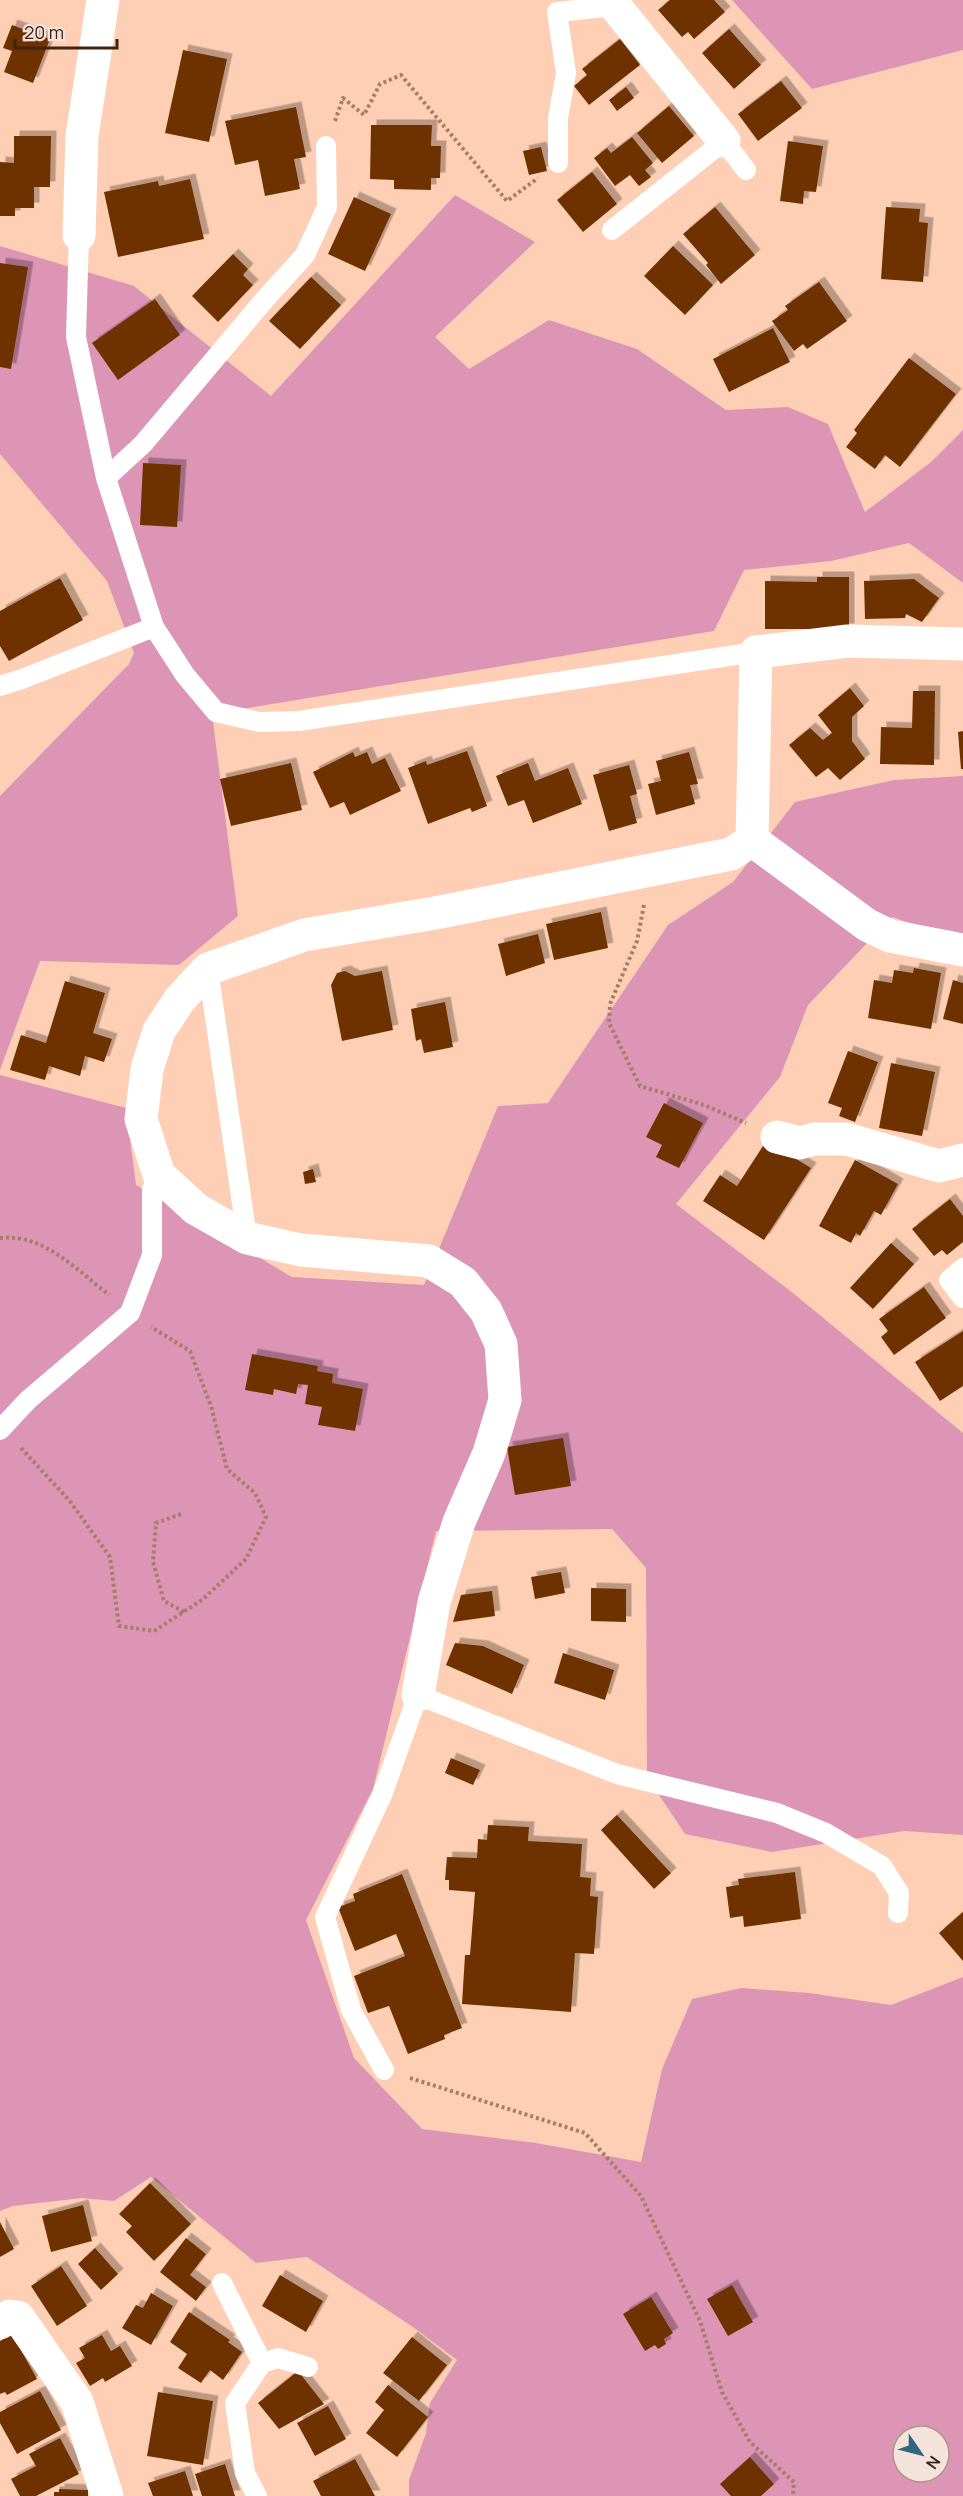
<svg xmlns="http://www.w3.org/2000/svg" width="963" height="2496" viewBox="0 0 963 2496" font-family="Manrope,sans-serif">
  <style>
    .green { fill: #dc95b5; fill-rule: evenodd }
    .building { fill: #6d3100; filter: url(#shadow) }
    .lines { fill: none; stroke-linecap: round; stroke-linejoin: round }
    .path { stroke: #a47e66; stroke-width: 4; stroke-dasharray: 3 3; stroke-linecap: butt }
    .lane { stroke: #fff; stroke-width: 20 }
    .street { stroke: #fff; stroke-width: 33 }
  </style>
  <defs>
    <filter id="shadow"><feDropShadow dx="5.5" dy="-5.5" stdDeviation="0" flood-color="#0004"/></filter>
  </defs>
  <rect width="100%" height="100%" fill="#fecfb4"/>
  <path class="green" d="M 732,0 L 963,0 L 963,50 L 812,89 Z
    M 455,195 L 535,242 L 435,337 L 469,369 L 549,320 L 637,349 L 726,410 L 788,407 L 828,424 L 865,512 L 931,462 L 963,430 L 963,583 L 909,543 L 831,561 L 744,570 L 714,631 L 212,714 L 238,916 L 179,965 L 40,961 L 0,1070 L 0,796 L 129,664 L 134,653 L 107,581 L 0,454 L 0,246 L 134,286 L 271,396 Z
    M 963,776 L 963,941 L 892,917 L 808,1005 L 780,1077 L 676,1204 L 793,1293 L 963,1433 L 963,1835 L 904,1831 L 772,1852 L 685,1834 L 647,1777 L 646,1568 L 612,1529 L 436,1531 L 373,1789 L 306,1920 L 354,2058 L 422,2129 L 536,2143 L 641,2162 L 662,2069 L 692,1999 L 741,1988 L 809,1993 L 891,2005 L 963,1977 L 963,2496 L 409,2496 L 409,2480 L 426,2433 L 430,2403 L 457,2360 L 413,2327 L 307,2257 L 256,2263 L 151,2177 L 114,2201 L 82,2198 L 13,2206 L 0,2211 L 0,1075 L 126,1108 L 136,1185 L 292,1277 L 424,1285 L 498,1106 L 548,1103 L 668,925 L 733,882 L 795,802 L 894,780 ZM 903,2436 L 939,2436 L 939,2472 L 903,2472 Z"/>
  <path class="building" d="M 670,0 L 714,0 L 725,12 L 694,39 L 688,32 L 682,37 L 658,10 Z
    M 12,25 L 50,39 L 33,83 L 4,72 L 12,51 L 3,48 Z
    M 729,29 L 761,65 L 734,89 L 702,53 Z
    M 620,39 L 640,65 L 589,105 L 574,86 L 587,75 L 582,69 Z
    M 183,50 L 227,59 L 209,142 L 165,133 Z
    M 781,81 L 802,108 L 758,141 L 738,114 Z
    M 626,87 L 634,98 L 617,111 L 609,100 Z
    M 669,106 L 694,136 L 662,163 L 637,133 Z
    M 296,107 L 306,157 L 294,159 L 300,189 L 265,196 L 258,160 L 235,165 L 225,121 Z
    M 371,125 L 432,125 L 431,146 L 441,146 L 440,178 L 431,178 L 431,190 L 394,189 L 394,180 L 370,179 Z
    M 14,136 L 51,136 L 50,187 L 34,187 L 34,208 L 15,208 L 15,216 L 0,216 L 0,162 L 14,163 Z
    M 632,137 L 653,163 L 645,170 L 651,177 L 639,186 L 630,175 L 615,186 L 594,158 L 607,148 L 611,153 Z
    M 788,141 L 823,146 L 816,192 L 804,191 L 803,204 L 780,201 Z
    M 541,147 L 547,171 L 529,175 L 523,151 Z
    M 592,172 L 617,204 L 583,232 L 557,200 Z
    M 190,179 L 204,239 L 118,257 L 104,192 L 158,181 L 159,186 Z
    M 354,197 L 391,214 L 365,271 L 328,254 Z
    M 715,207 L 755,255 L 721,284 L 706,265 L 708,263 L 683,234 Z
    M 886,207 L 920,209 L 919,222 L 928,223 L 923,282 L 881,279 Z
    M 673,246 L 713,285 L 685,315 L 644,276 Z
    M 233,254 L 248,269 L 243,275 L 253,285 L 218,322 L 192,296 Z
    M 0,263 L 28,267 L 11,369 L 0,367 Z
    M 311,277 L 341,305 L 300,349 L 269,321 Z
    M 819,282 L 847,321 L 807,349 L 803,344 L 794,351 L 772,321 L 788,310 L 785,306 Z
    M 155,299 L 180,335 L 118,380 L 92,343 Z
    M 773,328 L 790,362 L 729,392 L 713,359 Z
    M 909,358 L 956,394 L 900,467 L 885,455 L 875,469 L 846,447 L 857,433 L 854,430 Z
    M 143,463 L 181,465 L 177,527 L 140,525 Z
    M 817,577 L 849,577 L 849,629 L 765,629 L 765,581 L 817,582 Z
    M 60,578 L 83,620 L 9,661 L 0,646 L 0,611 Z
    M 914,579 L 939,598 L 922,622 L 906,614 L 905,618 L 865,619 L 864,581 Z
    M 850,688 L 864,706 L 852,717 L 852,741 L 865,759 L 840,780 L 828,768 L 816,777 L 789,745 L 810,728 L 823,740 L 832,733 L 818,715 Z
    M 913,691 L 935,691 L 934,765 L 880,764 L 881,727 L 912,728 Z
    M 963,731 L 963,769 L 961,769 L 958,732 Z
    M 467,751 L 487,806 L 472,812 L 470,808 L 428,824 L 408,768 L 426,761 L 427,765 Z
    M 353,752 L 355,757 L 367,752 L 372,764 L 385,758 L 401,791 L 350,815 L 344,802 L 330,808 L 313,772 Z
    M 689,752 L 698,784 L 690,785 L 695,804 L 656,815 L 648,784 L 661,781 L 656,761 Z
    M 291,763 L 302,810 L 231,826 L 220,779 Z
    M 528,763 L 535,781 L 568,768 L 582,804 L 533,823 L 524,800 L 508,806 L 496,776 Z
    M 629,765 L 637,794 L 630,796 L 637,823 L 609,831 L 593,775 Z
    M 601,912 L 608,948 L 554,960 L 546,924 Z
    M 538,934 L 545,963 L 506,976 L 498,944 Z
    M 914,968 L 941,973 L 931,1029 L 868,1018 L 874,980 L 892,983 L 894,970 L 913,973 Z
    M 345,971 L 355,976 L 382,971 L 393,1030 L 342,1041 L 331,985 L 337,973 Z
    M 953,980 L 963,983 L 963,1024 L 943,1019 Z
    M 65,981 L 105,993 L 93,1033 L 112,1039 L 104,1062 L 85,1056 L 80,1076 L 49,1066 L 45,1080 L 10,1070 L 21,1035 L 46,1043 Z
    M 445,1002 L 453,1047 L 424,1053 L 421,1039 L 416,1041 L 411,1009 Z
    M 848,1051 L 878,1062 L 855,1122 L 839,1116 L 842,1108 L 828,1103 Z
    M 891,1063 L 935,1072 L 922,1136 L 879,1128 Z
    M 664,1103 L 703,1123 L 679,1168 L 656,1157 L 662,1145 L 646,1137 Z
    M 763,1146 L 776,1154 L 780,1149 L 811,1168 L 764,1240 L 703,1201 L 720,1175 L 737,1186 Z
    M 855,1160 L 898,1184 L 881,1215 L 874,1211 L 860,1236 L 856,1233 L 851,1243 L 819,1226 Z
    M 313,1169 L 316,1182 L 305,1184 L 303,1172 Z
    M 950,1199 L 963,1216 L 963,1242 L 947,1255 L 942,1250 L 934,1256 L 912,1229 Z
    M 891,1243 L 914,1264 L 873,1309 L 850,1288 Z
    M 924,1287 L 946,1318 L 894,1355 L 881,1337 L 888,1331 L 879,1319 Z
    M 963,1331 L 963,1386 L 940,1401 L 915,1362 Z
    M 252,1354 L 318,1366 L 317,1371 L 333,1374 L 332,1383 L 363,1389 L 355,1431 L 318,1425 L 322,1407 L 305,1404 L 308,1385 L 298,1384 L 296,1394 L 274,1389 L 273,1395 L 245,1390 Z
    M 563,1438 L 571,1486 L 515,1495 L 507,1447 Z
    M 561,1572 L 565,1593 L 535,1599 L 531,1577 Z
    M 591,1588 L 626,1589 L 626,1622 L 591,1621 Z
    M 492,1591 L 495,1616 L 453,1622 L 461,1595 Z
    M 455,1643 L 483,1646 L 524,1665 L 512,1694 L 446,1665 Z
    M 563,1653 L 614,1670 L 605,1700 L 554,1683 Z
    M 451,1758 L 480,1770 L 473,1785 L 445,1773 Z
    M 617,1815 L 671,1873 L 654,1889 L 601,1830 Z
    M 488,1825 L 529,1827 L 528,1841 L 582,1844 L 580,1877 L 591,1878 L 590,1896 L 598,1897 L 594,1954 L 575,1953 L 571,2012 L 462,2004 L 465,1955 L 470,1955 L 475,1892 L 449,1890 L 449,1880 L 445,1880 L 447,1857 L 477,1858 L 478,1839 L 487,1840 Z
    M 795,1872 L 801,1919 L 744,1927 L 743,1916 L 730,1918 L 726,1887 L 739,1885 L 738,1879 Z
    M 402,1874 L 462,2028 L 444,2035 L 445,2039 L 408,2054 L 389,2006 L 368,2013 L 354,1976 L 405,1956 L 396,1934 L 355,1951 L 338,1907 L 355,1901 L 353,1894 Z
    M 963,1912 L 963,1961 L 939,1933 Z
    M 150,2183 L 191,2224 L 154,2261 L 126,2232 L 132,2226 L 119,2214 Z
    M 83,2205 L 92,2241 L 51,2252 L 42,2216 Z
    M 0,2222 L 14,2249 L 0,2257 Z
    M 186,2238 L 206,2254 L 190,2275 L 206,2287 L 196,2301 L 160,2272 Z
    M 95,2248 L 118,2274 L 101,2290 L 78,2264 Z
    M 61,2266 L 87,2306 L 57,2326 L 31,2286 Z
    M 280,2275 L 323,2301 L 306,2332 L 262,2306 Z
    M 732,2285 L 753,2322 L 728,2336 L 707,2299 Z
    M 151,2293 L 173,2306 L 151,2345 L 122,2328 L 136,2305 L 143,2308 Z
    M 651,2297 L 673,2333 L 664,2339 L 666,2344 L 658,2349 L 655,2345 L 645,2351 L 623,2314 Z
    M 189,2312 L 230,2340 L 228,2342 L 242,2352 L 223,2380 L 210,2370 L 201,2383 L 178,2368 L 187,2354 L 170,2342 Z
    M 12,2334 L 37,2379 L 7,2395 L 5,2392 L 0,2394 L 0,2341 Z
    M 102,2335 L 111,2351 L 120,2346 L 132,2366 L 105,2382 L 103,2378 L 90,2386 L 76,2363 L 85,2358 L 79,2348 Z
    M 412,2337 L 447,2365 L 419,2401 L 383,2373 Z
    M 298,2371 L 324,2404 L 279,2429 L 258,2403 Z
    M 388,2385 L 428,2417 L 397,2457 L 366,2433 L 384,2410 L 375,2402 Z
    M 40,2391 L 61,2430 L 17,2454 L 0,2423 L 0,2412 Z
    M 158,2392 L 213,2401 L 203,2465 L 147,2456 Z
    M 328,2406 L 346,2439 L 315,2456 L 297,2423 Z
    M 60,2438 L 79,2474 L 36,2496 L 20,2496 L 11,2479 L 36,2466 L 29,2454 Z
    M 750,2457 L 774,2484 L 761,2496 L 731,2496 L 720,2484 Z
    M 355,2459 L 375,2496 L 321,2496 L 313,2481 Z
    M 225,2464 L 235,2496 L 202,2496 L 195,2474 Z
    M 185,2471 L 193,2496 L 153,2496 L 148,2483 Z
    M 59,2489 L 88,2490 L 88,2496 L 54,2496 L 54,2492 L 59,2492 Z"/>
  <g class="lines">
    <path class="path" d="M 335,121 L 343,98 L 364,115 L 380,84 L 401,75 L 507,201 L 538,178
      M 644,905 L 637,941 L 610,1004 L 609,1023 L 640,1086 L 704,1105 L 746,1123
      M 0,1238 C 43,1233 77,1270 109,1295
      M 21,1448 L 69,1500 L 110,1557 L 119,1626 L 154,1631 L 202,1600 L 246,1559 L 266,1517 L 255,1493 L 227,1469 L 211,1406 L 190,1351 L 151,1327
      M 181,1514 L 156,1523 L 153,1562 L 164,1601 L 184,1612
      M 410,2078 L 585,2133 L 641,2196 L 700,2321 L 722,2392 L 750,2442 L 794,2482 L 793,2496"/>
    <path class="lane" d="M 558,163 L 558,118 L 566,73 L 557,12 L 615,6
      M 612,230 L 724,141 L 746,170
      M 79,235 L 76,337 L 106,478 L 154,627 L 185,675 L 216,712 L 259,722 L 299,721 L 756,652
      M 106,478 L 143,444 L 266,298 L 305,255 L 327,207 L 326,146
      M 0,686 L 22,679 L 154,627
      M 208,969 L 247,1238
      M 963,1268 L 949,1280 L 963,1298
      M 0,1430 L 28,1400 L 130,1313 L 152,1255 L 152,1190 L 159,1175
      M 384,2070 L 351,2010 L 325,1917 L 382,1795 L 418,1695 L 617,1774 L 777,1813 L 826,1833 L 882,1866 L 899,1893 L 898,1913
      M 222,2283 L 262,2363
      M 257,2496 L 245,2473 L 235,2403 L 262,2363 L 278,2358 L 308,2367"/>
    <path class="street" d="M 615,0 L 615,6 L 724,141
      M 79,235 L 82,136 L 103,0
      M 752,840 L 756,652 L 848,641 L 963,644
      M 752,840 L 867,925 L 890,936 L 963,950
      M 777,1137 L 800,1143 L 814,1139 L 847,1139 L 939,1166 L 963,1160
      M 418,1695 L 434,1602 L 459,1522 L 489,1453 L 505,1400 L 501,1344 L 486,1311 L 463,1282 L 429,1261 L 301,1250 L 247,1238 L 196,1209 L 159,1175 L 141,1119 L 147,1069 L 159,1031 L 180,999 L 208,969 L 304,935 L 435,913 L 731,854 L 752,840
      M 0,2323 L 10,2316 L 18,2317 L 77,2402 L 107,2496"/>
  </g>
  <g transform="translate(921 2454) rotate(125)"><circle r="28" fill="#f4e3da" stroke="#ac9689" stroke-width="1.5"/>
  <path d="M0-4.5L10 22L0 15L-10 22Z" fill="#2f6781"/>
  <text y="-9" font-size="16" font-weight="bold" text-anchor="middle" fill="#402310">N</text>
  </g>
  <path d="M15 39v9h102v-9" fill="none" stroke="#402310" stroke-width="3"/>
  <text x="24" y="39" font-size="18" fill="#402310" stroke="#f4e3da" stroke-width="4.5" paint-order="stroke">20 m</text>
</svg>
